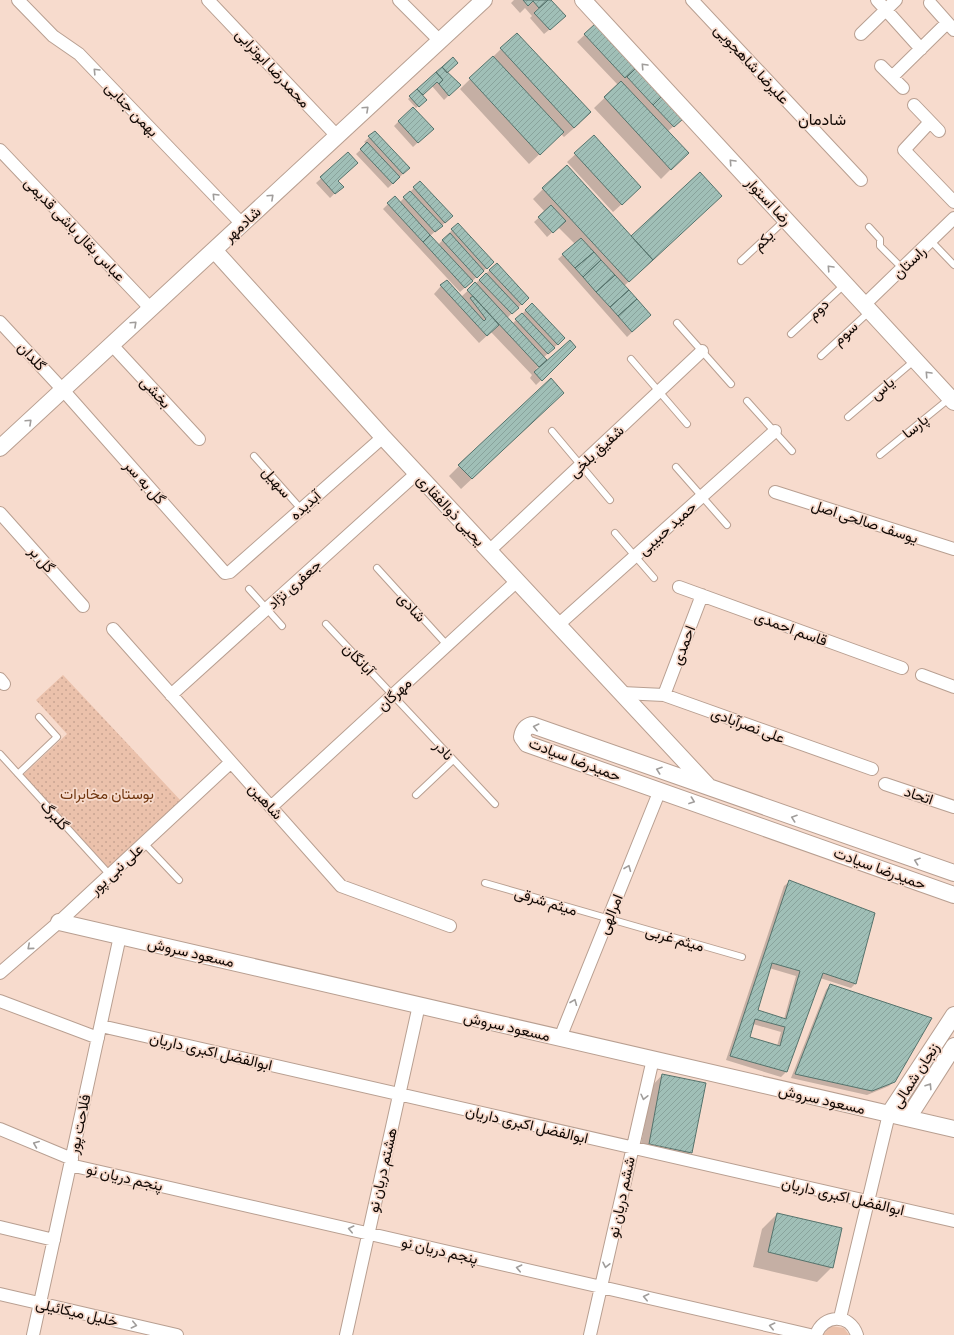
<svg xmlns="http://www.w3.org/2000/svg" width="954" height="1335" viewBox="0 0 954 1335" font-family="'PT Sans Narrow',Vazirmatn,sans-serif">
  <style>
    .green { fill: #ebc1ab }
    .park { fill: url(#park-dots) }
    .shadow { fill: #0003; fill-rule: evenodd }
    .building { fill: url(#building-hatch); stroke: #56736c; fill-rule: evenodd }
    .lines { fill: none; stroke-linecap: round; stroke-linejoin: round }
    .lane-casing { stroke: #b89f91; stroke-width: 8 }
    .street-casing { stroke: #b89f91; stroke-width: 14 }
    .secondary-casing { stroke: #b89f91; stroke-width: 18 }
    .lane { stroke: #fff; stroke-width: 6 }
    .street { stroke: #fff; stroke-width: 12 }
    .secondary { stroke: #fff; stroke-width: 16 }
    .oneway { stroke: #a09d9b }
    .labels { text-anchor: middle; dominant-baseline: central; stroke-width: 3.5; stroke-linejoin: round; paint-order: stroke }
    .street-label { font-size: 15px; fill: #120905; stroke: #f7dbcd }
    .park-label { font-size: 15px; fill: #713710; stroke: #f7dbcd }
    .neighbourhood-label { font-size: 16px; fill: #120905; stroke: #f7dbcd }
  </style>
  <defs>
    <pattern id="park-dots" width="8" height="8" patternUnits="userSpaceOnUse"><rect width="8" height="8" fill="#ebc1ab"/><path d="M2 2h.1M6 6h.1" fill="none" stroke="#c8a492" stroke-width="1.8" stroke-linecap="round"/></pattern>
    <pattern id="building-hatch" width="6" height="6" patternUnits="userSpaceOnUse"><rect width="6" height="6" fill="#a0bfb7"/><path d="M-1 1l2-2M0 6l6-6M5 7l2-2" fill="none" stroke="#89a39c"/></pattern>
  </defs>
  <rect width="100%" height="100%" fill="#f7dbcd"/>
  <path class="green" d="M 831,1326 L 844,1328 L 849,1335 L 823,1335 Z"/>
  <path class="park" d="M 63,675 L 183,803 L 109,868 L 23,775 L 67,734 L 36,700 Z"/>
  <path class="shadow" d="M 514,0 L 550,0 L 560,21 L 544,34 L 530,18 L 532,16 L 525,8 L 520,13 L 511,3 Z
    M 595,25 L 682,119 L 667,132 L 677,163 L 661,179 L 594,108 L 618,85 L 577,42 Z
    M 501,49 L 580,123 L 564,137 L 561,134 L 529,164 L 460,89 Z
    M 452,58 L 446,73 L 459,85 L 444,100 L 432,86 L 421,95 L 425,100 L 416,108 L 408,99 Z
    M 399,121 L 427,134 L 413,147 L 394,126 Z
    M 375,132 L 404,173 L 388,188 L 356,154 L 367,144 L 364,142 Z
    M 594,137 L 632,195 L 613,212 L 567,162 Z
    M 348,154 L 337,181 L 337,191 L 330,198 L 316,183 Z
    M 420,182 L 447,221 L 430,236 L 438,245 L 452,230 L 488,267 L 460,292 L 383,209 L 394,198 L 399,203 Z
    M 543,189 L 631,237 L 710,206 L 624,286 L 645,320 L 627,337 L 558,259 L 575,244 L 558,227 L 547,237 L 534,222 L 545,212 L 533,199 Z
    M 490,270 L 523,303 L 507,318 L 512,324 L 526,310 L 559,343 L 543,358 L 545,360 L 536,369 L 537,371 L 575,347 L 536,385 L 530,378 L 532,375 L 491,332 L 479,343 L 434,294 L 441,286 L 461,297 Z
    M 553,403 L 461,489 L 449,476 L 459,466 Z
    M 789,882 L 856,983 L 851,988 L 820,978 L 786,1072 L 781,1077 L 726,1060 L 784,886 ZM 769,968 L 796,976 L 784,1019 L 756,1011 ZM 753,1024 L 781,1032 L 777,1046 L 749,1038 Z
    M 830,985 L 894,1081 L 889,1086 L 867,1095 L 791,1078 L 826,990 Z
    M 662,1075 L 691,1152 L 681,1162 L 639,1154 L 652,1086 Z
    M 777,1214 L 832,1267 L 817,1282 L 753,1267 L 762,1229 Z"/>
  <path class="building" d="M 523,0 L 548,0 L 539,8 L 533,1 L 528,6 Z
    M 548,0 L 551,0 L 566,16 L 550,30 L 534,13 Z
    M 595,24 L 636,68 L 625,78 L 584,34 Z
    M 517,33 L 591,112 L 574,128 L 500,48 Z
    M 493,56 L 564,132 L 540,155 L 469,78 Z
    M 453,57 L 458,63 L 447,73 L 442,67 Z
    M 442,67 L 461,85 L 449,96 L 439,84 L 443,80 L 436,72 Z
    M 636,68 L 662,96 L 653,105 L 627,77 Z
    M 436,72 L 443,80 L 439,84 L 437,82 L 423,95 L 417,89 Z
    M 621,81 L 689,153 L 671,170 L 604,97 Z
    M 417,89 L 427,100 L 419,107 L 409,96 Z
    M 662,96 L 683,119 L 674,127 L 653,105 Z
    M 413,107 L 434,129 L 418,143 L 398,121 Z
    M 375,131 L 410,168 L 403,174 L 368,136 Z
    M 594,135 L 641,187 L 622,205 L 574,153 Z
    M 367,142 L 400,177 L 393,184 L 360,149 Z
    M 348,152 L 358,163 L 338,181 L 344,187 L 335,194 L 320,177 Z
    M 567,165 L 653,260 L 629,282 L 542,188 Z
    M 700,172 L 722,196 L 653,260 L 631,236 Z
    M 420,181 L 453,216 L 445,223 L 413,187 Z
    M 410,191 L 443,226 L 435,232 L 403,197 Z
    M 395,196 L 430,235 L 423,242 L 387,203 Z
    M 551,205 L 566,221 L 553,233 L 538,217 Z
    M 458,223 L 494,262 L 487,269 L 451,229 Z
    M 450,233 L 484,271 L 477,278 L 442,240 Z
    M 430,235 L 473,281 L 465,288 L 423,242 Z
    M 581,238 L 594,252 L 575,268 L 562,254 Z
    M 594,252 L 601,260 L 583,277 L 575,268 Z
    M 601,260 L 615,275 L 596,292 L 583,277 Z
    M 497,263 L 529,298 L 522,305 L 489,270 Z
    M 486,273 L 519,308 L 512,314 L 479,280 Z
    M 615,275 L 629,290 L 610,307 L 596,292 Z
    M 447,280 L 484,321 L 486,319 L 470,298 L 473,296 L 499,325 L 487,336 L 440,285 Z
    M 475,282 L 547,360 L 539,367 L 467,290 Z
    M 629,290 L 637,299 L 618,316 L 610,307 Z
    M 637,299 L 651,315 L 632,332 L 618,316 Z
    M 532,303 L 565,338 L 558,345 L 525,310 Z
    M 522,313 L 555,348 L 548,354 L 515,319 Z
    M 570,340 L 576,347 L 542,381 L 534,372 Z
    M 551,378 L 564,393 L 472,479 L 458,465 Z
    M 789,880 L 875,913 L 856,984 L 823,973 L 787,1072 L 730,1056 ZM 772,963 L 800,971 L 786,1019 L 758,1010 ZM 755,1019 L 785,1027 L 780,1046 L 750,1037 Z
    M 830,984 L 932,1018 L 895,1082 L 872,1091 L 795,1074 Z
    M 662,1074 L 706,1083 L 692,1153 L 649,1144 Z
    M 777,1213 L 842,1228 L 833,1268 L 768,1252 Z"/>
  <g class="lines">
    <g class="lane-casing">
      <path id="lane" d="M 869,227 L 880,239 L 880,246 L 902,268
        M 931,241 L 954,265
        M 741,261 L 785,220
        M 677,323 L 731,384
        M 791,334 L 844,285
        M 821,356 L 870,311
        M 631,359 L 687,424
        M 747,401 L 792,451
        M 848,417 L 915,360
        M 552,431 L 610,500
        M 880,455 L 950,398
        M 254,456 L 301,509
        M 676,467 L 727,525
        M 615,533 L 654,578
        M 377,568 L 447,645
        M 249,589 L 282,626
        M 326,624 L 495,804
        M 0,754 L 110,875
        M 18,774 L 57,737 L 39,717
        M 416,795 L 453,760
        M 144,843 L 179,880
        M 485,883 L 742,957"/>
    </g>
    <g class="street-casing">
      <path id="street" d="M 18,0 L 53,36 L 79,54 L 242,224
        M 208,0 L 337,136
        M 399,0 L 440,41
        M 692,0 L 861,180
        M 877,0 L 921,49
        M 930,3 L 954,30
        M 861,34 L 896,0
        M 881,66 L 903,88
        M 892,77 L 947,23
        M 914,105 L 939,131
        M 930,122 L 904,150 L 954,202
        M 0,150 L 151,309
        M 864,305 L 954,218
        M 0,322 L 63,390 L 225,573 L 230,572 L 383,437
        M 112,345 L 199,439
        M 775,492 L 954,549
        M 0,513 L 83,606
        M 489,551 L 702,351
        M 679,587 L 902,668
        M 558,625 L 775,431
        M 113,629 L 341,886 L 450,926
        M 922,675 L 954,687
        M 0,679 L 4,684
        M 622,693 L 664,695 L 872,769
        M 171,695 L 417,473
        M 664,695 L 702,595
        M 885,784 L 954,807
        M 271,807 L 517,581
        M 0,973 L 59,922 L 231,762
        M 0,1001 L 98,1038
        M 101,1026 L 954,1221
        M 560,1038 L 660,790
        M 0,1129 L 72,1159
        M 70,1165 L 810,1335
        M 0,1227 L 54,1240
        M 0,1294 L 177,1335
        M 840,1318 L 889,1114
        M 33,1335 L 120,936
        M 346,1335 L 419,1005
        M 590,1335 L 653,1059
        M 816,1335 C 823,1314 850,1313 857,1335"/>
    </g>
    <g class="secondary-casing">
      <path id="secondary" d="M 583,0 L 954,402
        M 214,250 L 383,437 L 708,786
        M 0,448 L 484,0
        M 954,873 L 532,725 C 525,727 523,731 522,737 L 527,744 L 954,895
        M 59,922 L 954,1129
        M 889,1114 L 954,1015
        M 908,1118 L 954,1046"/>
    </g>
    <use href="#lane" class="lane"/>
    <use href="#street" class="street"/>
    <use href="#secondary" class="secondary"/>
  </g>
  <defs><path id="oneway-chevron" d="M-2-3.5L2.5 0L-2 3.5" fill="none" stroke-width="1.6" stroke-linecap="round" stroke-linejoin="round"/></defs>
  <g class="oneway">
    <use href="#oneway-chevron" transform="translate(644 66) rotate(-133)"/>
    <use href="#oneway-chevron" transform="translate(96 71) rotate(-134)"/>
    <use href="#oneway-chevron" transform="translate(366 109) rotate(-43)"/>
    <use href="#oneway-chevron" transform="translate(732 162) rotate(-133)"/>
    <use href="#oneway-chevron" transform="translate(215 196) rotate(-134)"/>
    <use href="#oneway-chevron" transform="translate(271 197) rotate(-43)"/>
    <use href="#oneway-chevron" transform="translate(830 268) rotate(-133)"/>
    <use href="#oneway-chevron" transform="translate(134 324) rotate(-43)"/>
    <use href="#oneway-chevron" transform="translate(928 374) rotate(-133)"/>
    <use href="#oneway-chevron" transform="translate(29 422) rotate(-43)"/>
    <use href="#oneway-chevron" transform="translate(536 727) rotate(-166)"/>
    <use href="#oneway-chevron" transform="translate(659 770) rotate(-161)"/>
    <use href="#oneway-chevron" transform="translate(692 801) rotate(20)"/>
    <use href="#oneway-chevron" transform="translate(794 818) rotate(-161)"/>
    <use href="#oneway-chevron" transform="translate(917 861) rotate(-161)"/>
    <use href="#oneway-chevron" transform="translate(628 868) rotate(-68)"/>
    <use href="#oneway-chevron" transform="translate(30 947) rotate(139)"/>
    <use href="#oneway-chevron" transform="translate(574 1002) rotate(-68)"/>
    <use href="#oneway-chevron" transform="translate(929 1086) rotate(-57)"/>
    <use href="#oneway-chevron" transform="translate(644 1097) rotate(103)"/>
    <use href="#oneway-chevron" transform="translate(36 1144) rotate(-158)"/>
    <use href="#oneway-chevron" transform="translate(351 1229) rotate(-167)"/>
    <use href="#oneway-chevron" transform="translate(606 1265) rotate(102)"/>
    <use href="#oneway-chevron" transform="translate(519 1268) rotate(-167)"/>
    <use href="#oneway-chevron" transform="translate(646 1297) rotate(-167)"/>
    <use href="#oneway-chevron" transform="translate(134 1325) rotate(13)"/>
    <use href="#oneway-chevron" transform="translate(772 1326) rotate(-167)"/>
  </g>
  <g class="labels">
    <g class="street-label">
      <text transform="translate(752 64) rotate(47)">علیرضا شاهجویی</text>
      <text transform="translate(273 68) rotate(47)">محمدرضا ابوترابی</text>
      <text transform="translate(132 109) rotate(46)">بهمن جنابی</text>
      <text transform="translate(769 201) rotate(47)">رضا استوار</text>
      <text transform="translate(242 224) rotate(-43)">شادمهر</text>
      <text transform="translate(75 229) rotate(46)">عباس بقال باشی قدیمی</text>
      <text transform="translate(763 240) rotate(-44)">یکم</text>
      <text transform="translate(909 262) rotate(-44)">راستان</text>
      <text transform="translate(818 309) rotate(-43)">دوم</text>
      <text transform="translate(845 333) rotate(-42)">سوم</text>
      <text transform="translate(32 356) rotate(47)">گلدان</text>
      <text transform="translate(882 388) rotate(-40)">یاس</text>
      <text transform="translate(156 392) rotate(47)">بخشی</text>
      <text transform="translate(915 426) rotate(-39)">پارسا</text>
      <text transform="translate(596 451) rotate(-43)">شفیق بلخی</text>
      <text transform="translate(145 482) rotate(48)">گل به سر</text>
      <text transform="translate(277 482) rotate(49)">سهیل</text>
      <text transform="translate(305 505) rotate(-42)">آبدیده</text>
      <text transform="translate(451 510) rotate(47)">یحیی ذوالفقاری</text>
      <text transform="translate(865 521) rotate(18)">یوسف صالحی اصل</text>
      <text transform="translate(667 528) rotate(-42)">حمید حبیبی</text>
      <text transform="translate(42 559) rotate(48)">گل بر</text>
      <text transform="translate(294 584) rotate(-42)">جعفری نژاد</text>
      <text transform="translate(412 607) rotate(48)">شادی</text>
      <text transform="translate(791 628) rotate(20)">قاسم احمدی</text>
      <text transform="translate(683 645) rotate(-69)">احمدی</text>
      <text transform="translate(359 659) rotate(47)">آبانگان</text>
      <text transform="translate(394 694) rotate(-43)">مهرگان</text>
      <text transform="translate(748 725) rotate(20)">علی نصرآبادی</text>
      <text transform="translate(444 750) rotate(47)">نادر</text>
      <text transform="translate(575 759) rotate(21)">حمیدرضا سیادت</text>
      <text transform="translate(919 795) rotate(19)">اتحاد</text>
      <text transform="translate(266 801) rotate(48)">شاهین</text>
      <text transform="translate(55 815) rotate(48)">گلبرگ</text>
      <text transform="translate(880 868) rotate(20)">حمیدرضا سیادت</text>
      <text transform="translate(116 869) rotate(-43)">علی نبی پور</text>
      <text transform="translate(546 901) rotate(17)">میثم شرقی</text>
      <text transform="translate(610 914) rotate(-68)">امرالهی</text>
      <text transform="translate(675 938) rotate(16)">میثم غربی</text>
      <text transform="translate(191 952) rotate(13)">مسعود سروش</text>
      <text transform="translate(507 1026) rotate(13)">مسعود سروش</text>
      <text transform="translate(211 1051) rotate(13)">ابوالفضل اکبری داریان</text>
      <text transform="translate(915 1075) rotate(-57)">زنجان شمالی</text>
      <text transform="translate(822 1099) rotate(13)">مسعود سروش</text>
      <text transform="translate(79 1124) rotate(-78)">فلاحت پور</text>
      <text transform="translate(527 1124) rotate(13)">ابوالفضل اکبری داریان</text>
      <text transform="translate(382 1170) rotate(-77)">هشتم دریان‌ نو</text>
      <text transform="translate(125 1177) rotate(13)">پنجم دریان‌ نو</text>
      <text transform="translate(843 1196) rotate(13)">ابوالفضل اکبری داریان</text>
      <text transform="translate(621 1197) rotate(-78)">ششم دریان‌ نو</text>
      <text transform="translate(440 1250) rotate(13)">پنجم دریان‌ نو</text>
      <text transform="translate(77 1312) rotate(13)">خلیل میکائیلی</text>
    </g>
    <g class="park-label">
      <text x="107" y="793">بوستان مخابرات</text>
    </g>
    <g class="neighbourhood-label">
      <text x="822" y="119">شادمان</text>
    </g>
  </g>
</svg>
